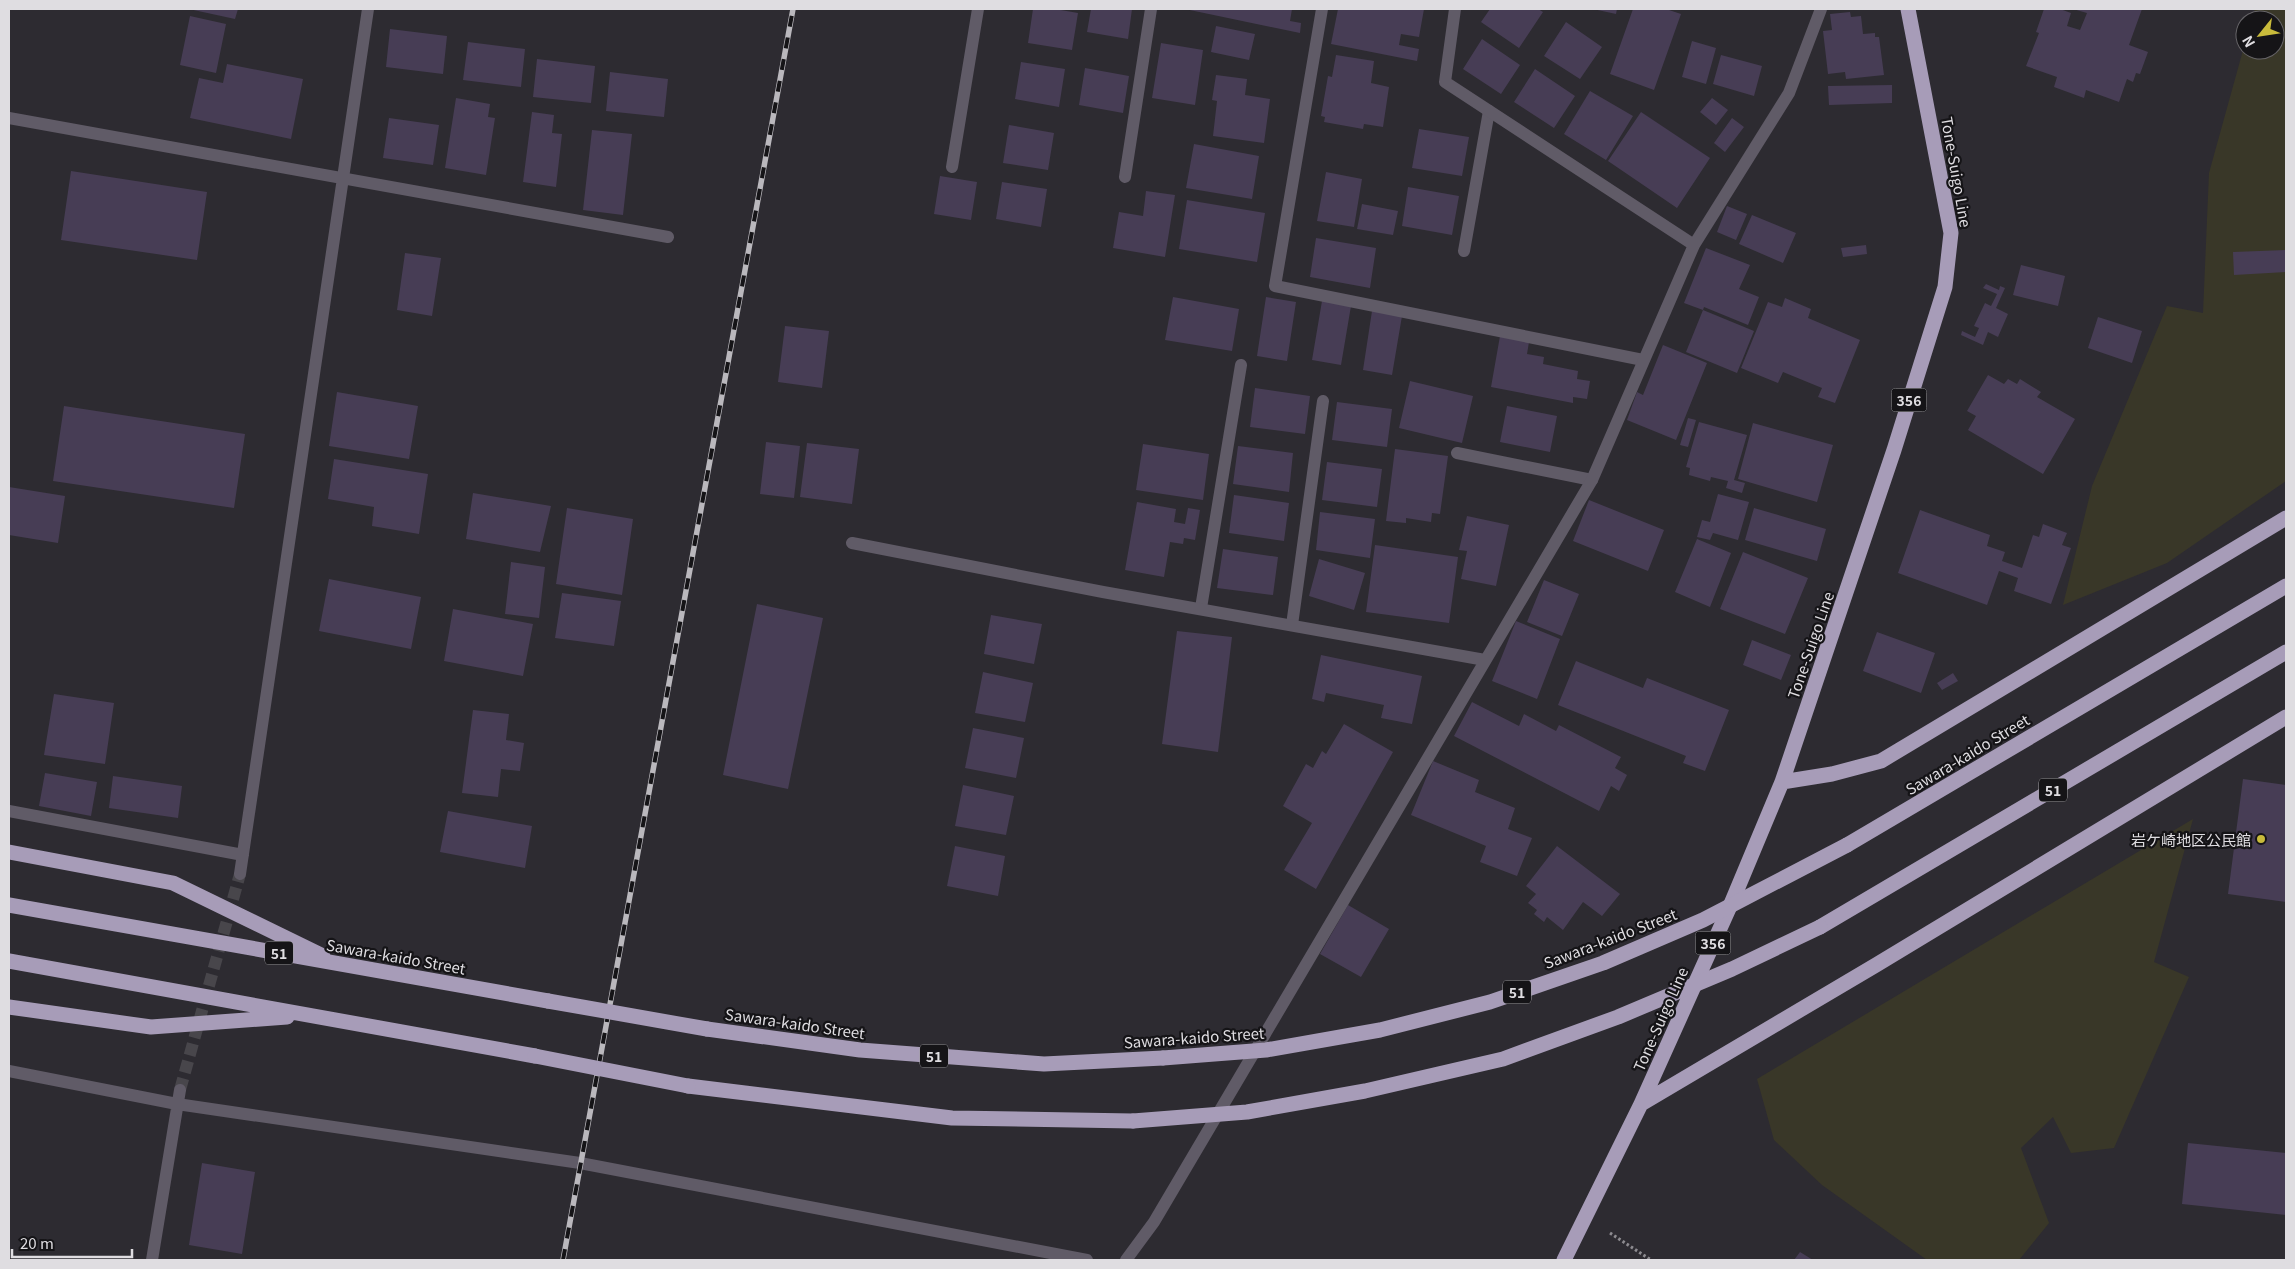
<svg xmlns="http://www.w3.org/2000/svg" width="2295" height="1269" viewBox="0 0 2295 1269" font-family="Georgia,'Noto Sans JP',serif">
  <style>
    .green { fill: #393728 }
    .building { fill: #473d55 }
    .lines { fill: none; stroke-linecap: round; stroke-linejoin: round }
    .street-tunnel { stroke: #48464b; stroke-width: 12; stroke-dasharray: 12 6; stroke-linecap: butt }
    .path { stroke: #8d8b90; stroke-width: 3; stroke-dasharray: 2.5 2.5; stroke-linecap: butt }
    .lane { stroke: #605b67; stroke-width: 12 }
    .street { stroke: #605b67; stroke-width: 12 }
    .highway { stroke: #a79cb8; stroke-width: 15 }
    .rail-casing { stroke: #bab8bd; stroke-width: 5.5 }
    .rail { stroke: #151417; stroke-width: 4; stroke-dasharray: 11; stroke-linecap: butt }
    .highway-bridge { stroke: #a79cb8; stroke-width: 15 }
    .poi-dot { fill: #c9bb3b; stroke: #151417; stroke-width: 2 }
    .labels { text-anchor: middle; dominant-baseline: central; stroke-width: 4.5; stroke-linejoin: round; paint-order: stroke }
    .shield { fill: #151417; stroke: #a2a1a4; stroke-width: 1 }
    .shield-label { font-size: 14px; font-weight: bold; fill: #dfdde1 }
    .street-label { font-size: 15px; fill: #dfdde1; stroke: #151417 }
    .poi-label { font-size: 15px; fill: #dfdde1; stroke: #151417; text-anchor: end }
  </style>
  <rect width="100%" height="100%" fill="#2d2b31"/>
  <path class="green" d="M 2255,9 L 2286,9 L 2286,481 L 2167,563 L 2063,605 L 2092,486 L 2167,306 L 2203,313 L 2209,173 L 2245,43 L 2245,50 L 2275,50 L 2275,20 L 2251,20 Z
    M 2193,819 L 2154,962 L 2189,977 L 2114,1148 L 2071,1153 L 2053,1117 L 2021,1148 L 2049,1223 L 2019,1260 L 1927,1260 L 1822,1185 L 1774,1140 L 1757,1079 Z"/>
  <path class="building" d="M 189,9 L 238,9 L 235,19 Z
    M 1033,9 L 1055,9 L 1078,13 L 1072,50 L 1028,43 Z
    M 1091,9 L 1132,9 L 1128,39 L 1087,32 Z
    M 1185,9 L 1292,9 L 1290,21 L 1301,23 L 1300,33 Z
    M 1338,9 L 1424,9 L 1419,37 L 1401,34 L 1399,45 L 1419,49 L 1417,61 L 1331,44 Z
    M 1490,9 L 1538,9 L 1543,12 L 1519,48 L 1481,22 Z
    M 1593,9 L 1617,9 L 1616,14 Z
    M 1633,9 L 1666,9 L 1681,14 L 1654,90 L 1610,74 Z
    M 2044,9 L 2060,9 L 2071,13 L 2067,26 L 2080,30 L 2087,13 L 2073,9 L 2142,9 L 2129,45 L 2148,52 L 2140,74 L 2136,73 L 2133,82 L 2127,79 L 2119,102 L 2086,90 L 2084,98 L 2054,87 L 2057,77 L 2026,66 L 2039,33 L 2036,32 Z
    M 1850,12 L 1851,17 L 1861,16 L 1863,34 L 1875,33 L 1875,37 L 1879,37 L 1884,75 L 1846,79 L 1845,72 L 1828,74 L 1823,31 L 1832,30 L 1830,14 Z
    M 190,16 L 226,24 L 216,73 L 180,65 Z
    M 1566,22 L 1602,47 L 1580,79 L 1544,56 Z
    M 1216,26 L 1255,34 L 1249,60 L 1211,52 Z
    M 390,29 L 447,36 L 443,74 L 386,67 Z
    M 1482,39 L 1520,65 L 1501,94 L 1463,69 Z
    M 1692,41 L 1716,48 L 1706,84 L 1682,77 Z
    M 468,42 L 525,49 L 521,87 L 463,80 Z
    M 1161,43 L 1203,50 L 1195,105 L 1152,98 Z
    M 1336,55 L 1374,61 L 1371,83 L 1389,87 L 1383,127 L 1364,124 L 1363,129 L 1324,122 L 1325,117 L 1321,116 L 1328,76 L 1332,77 Z
    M 1721,55 L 1762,66 L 1754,96 L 1713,84 Z
    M 537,59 L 595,66 L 591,103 L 533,97 Z
    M 1021,62 L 1065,69 L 1059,107 L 1015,99 Z
    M 227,64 L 303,79 L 291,139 L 190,118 L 199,78 L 223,83 Z
    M 1085,68 L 1129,76 L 1123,113 L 1079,105 Z
    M 1535,69 L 1575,96 L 1554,128 L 1514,102 Z
    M 610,72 L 668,79 L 664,117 L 606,111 Z
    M 1216,75 L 1247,79 L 1245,95 L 1270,99 L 1264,143 L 1213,136 L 1217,101 L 1212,100 Z
    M 1892,85 L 1892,103 L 1829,105 L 1828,86 Z
    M 1590,91 L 1633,116 L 1606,160 L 1564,134 Z
    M 456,98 L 490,104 L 488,117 L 495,118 L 486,175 L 445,168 Z
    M 1712,98 L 1728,110 L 1716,125 L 1700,112 Z
    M 532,112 L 554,115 L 552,133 L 562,134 L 556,187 L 523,182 Z
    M 1641,112 L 1710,158 L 1677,208 L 1608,161 Z
    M 389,118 L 439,125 L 433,165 L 383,158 Z
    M 1732,118 L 1744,127 L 1725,152 L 1714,143 Z
    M 1009,125 L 1054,133 L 1048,170 L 1003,163 Z
    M 1419,129 L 1469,137 L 1462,176 L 1412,168 Z
    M 592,130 L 632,134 L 623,215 L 583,210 Z
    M 1194,144 L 1259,156 L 1252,199 L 1186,188 Z
    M 71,171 L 207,192 L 197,260 L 61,240 Z
    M 1326,172 L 1362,179 L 1354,227 L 1317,221 Z
    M 940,176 L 977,182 L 971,220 L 934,214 Z
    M 1002,182 L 1047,189 L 1041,227 L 996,219 Z
    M 1408,187 L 1459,196 L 1452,235 L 1402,226 Z
    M 1146,191 L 1175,195 L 1165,257 L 1113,248 L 1119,212 L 1143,216 Z
    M 1187,200 L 1265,213 L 1257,262 L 1179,249 Z
    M 1362,204 L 1398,211 L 1393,235 L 1357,229 Z
    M 1727,206 L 1747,214 L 1736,240 L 1717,232 Z
    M 1752,215 L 1796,233 L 1783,263 L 1739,244 Z
    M 1316,238 L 1376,248 L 1370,288 L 1310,277 Z
    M 1866,245 L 1867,254 L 1843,257 L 1841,248 Z
    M 1706,248 L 1750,265 L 1739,289 L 1759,297 L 1748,325 L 1704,307 L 1703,310 L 1754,331 L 1737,373 L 1686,352 L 1703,310 L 1684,303 Z
    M 2286,250 L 2286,272 L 2234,275 L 2233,252 Z
    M 405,253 L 441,258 L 432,316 L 397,310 Z
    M 2021,265 L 2065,276 L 2058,306 L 2013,295 Z
    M 1986,284 L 1999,290 L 2000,286 L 2005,288 L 1996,308 L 2008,314 L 1998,337 L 1988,332 L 1983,345 L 1961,335 L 1962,331 L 1975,337 L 1979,328 L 1974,326 L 1985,303 L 1991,306 L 1997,294 L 1983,288 Z
    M 1173,297 L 1239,309 L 1232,351 L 1165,340 Z
    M 1266,297 L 1296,302 L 1287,361 L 1257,356 Z
    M 1785,298 L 1811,309 L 1808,318 L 1860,340 L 1835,403 L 1818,397 L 1822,388 L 1783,372 L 1778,383 L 1741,368 L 1768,302 L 1782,307 Z
    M 1322,301 L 1351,306 L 1341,365 L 1312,360 Z
    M 1372,311 L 1402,316 L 1392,375 L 1363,370 Z
    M 2098,317 L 2142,331 L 2132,363 L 2088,348 Z
    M 785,326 L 829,331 L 822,388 L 778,382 Z
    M 1500,336 L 1529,342 L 1527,354 L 1544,357 L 1543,364 L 1578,371 L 1577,379 L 1590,381 L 1587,399 L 1573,397 L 1573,403 L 1491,387 Z
    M 1663,345 L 1707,363 L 1676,440 L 1627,420 L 1637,392 L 1643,395 Z
    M 1988,375 L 2004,384 L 2008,379 L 2017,384 L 2020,379 L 2041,392 L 2037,397 L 2075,419 L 2043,474 L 1968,430 L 1976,416 L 1967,411 Z
    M 1410,381 L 1473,396 L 1462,443 L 1399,428 Z
    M 1255,388 L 1310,396 L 1305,434 L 1250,427 Z
    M 337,392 L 418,406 L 409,459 L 329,446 Z
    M 1337,402 L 1392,409 L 1387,447 L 1332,440 Z
    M 64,406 L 245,434 L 234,508 L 53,481 Z
    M 1507,406 L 1557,416 L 1550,452 L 1500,442 Z
    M 1688,418 L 1696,420 L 1688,447 L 1680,445 Z
    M 1699,422 L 1747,435 L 1734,480 L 1745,483 L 1742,493 L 1726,488 L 1728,481 L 1711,477 L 1710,481 L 1689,475 L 1690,468 L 1686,467 Z
    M 1753,423 L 1833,445 L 1817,502 L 1738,479 Z
    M 766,442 L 800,446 L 794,498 L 760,494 Z
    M 807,443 L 859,449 L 852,504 L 800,497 Z
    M 1143,444 L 1209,454 L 1203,500 L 1136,490 Z
    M 1238,446 L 1293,453 L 1289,492 L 1233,484 Z
    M 1395,449 L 1448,456 L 1440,514 L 1432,513 L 1431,522 L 1406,518 L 1406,523 L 1386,521 Z
    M 334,459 L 428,474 L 419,534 L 372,526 L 374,507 L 328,499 Z
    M 1327,462 L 1382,469 L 1377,507 L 1322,500 Z
    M 9,487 L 65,496 L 58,543 L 9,535 Z
    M 473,493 L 551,506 L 540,552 L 466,539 Z
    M 1718,494 L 1749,502 L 1738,540 L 1713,533 L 1710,540 L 1697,537 L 1702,520 L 1710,522 Z
    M 1234,495 L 1289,503 L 1284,541 L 1229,533 Z
    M 1589,500 L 1664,530 L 1648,571 L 1573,541 Z
    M 1137,502 L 1176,509 L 1174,522 L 1185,524 L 1188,508 L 1200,510 L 1195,540 L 1184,538 L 1183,544 L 1170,542 L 1164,577 L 1125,570 Z
    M 567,508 L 633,519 L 622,595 L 556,584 Z
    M 1754,508 L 1826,529 L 1817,561 L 1745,540 Z
    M 1920,510 L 1990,535 L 1987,546 L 2005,552 L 2002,561 L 2022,568 L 2033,535 L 2039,537 L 2043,524 L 2067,533 L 2062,545 L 2071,548 L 2051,604 L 2014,591 L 2018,578 L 1999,571 L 1987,605 L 1898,573 Z
    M 1320,512 L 1375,519 L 1370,558 L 1316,550 Z
    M 1467,516 L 1509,525 L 1496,586 L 1461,579 L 1467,551 L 1459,550 Z
    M 1697,539 L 1731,553 L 1710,607 L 1675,592 Z
    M 1375,545 L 1458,557 L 1449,623 L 1366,612 Z
    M 1223,549 L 1278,557 L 1273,595 L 1217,588 Z
    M 1743,552 L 1808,578 L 1785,634 L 1720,609 Z
    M 1319,559 L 1365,573 L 1354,610 L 1309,596 Z
    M 511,562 L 545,567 L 539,618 L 505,614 Z
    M 329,579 L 421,597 L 411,649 L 319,631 Z
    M 1544,580 L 1579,594 L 1562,636 L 1527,622 Z
    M 562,593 L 621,601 L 614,646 L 555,638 Z
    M 757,604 L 823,618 L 788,789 L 723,775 Z
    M 453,609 L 533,624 L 523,676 L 444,661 Z
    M 991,615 L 1042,624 L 1034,664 L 984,654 Z
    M 1516,621 L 1560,639 L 1537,699 L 1492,681 Z
    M 1177,631 L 1232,637 L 1218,752 L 1162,744 Z
    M 1877,632 L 1935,653 L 1921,693 L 1863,671 Z
    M 1752,640 L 1791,655 L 1781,680 L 1743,665 Z
    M 1321,655 L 1422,676 L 1412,724 L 1381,718 L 1384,705 L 1326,693 L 1324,702 L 1312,699 Z
    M 1576,661 L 1643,688 L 1647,678 L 1729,710 L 1705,771 L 1683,763 L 1686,756 L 1558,705 Z
    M 983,672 L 1033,683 L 1025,722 L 975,713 Z
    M 1953,673 L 1958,681 L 1942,690 L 1937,683 Z
    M 54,694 L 114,703 L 105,764 L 44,755 Z
    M 1472,702 L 1519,726 L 1524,714 L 1556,731 L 1559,725 L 1621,757 L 1615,768 L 1627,775 L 1619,791 L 1611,786 L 1599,811 L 1454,736 Z
    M 473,710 L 509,714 L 506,740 L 524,743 L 520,771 L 501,769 L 498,797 L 462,793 Z
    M 1344,724 L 1393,752 L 1316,889 L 1284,870 L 1312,823 L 1283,806 L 1306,764 L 1313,768 L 1322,751 L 1326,754 Z
    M 973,728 L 1024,738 L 1016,778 L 965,768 Z
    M 1433,761 L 1479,780 L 1475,792 L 1515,808 L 1508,829 L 1532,838 L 1517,876 L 1480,862 L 1486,846 L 1411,815 Z
    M 45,773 L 97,782 L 91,816 L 39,806 Z
    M 113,776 L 182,786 L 178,818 L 109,808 Z
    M 2243,779 L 2286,785 L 2286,902 L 2228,894 Z
    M 963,785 L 1014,796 L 1006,835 L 955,826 Z
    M 448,811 L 532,826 L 525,868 L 440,852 Z
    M 955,846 L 1005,856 L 998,896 L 947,886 Z
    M 1557,846 L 1620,894 L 1602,916 L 1583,902 L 1563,930 L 1547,917 L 1544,922 L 1534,914 L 1537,910 L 1528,903 L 1536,894 L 1526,886 Z
    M 1348,905 L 1389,929 L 1361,977 L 1320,954 Z
    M 2188,1143 L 2286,1153 L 2286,1215 L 2182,1204 Z
    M 202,1163 L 255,1172 L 242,1254 L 189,1245 Z
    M 1800,1252 L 1813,1260 L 1794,1260 Z"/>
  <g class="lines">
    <path class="street-tunnel" d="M 180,1090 L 240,874"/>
    <path class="path" d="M 1610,1233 L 1651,1260"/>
    <path class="lane" d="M 1322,9 L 1275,286 L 1643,360
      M 1125,177 L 1151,9
      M 1464,251 L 1489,111
      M 1457,453 L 1592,480
      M 1201,608 L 1241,365
      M 1292,625 L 1323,401"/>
    <path class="street" d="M 1455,9 L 1445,82 L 1694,245
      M 9,118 L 668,237
      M 952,167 L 978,9
      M 852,543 L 1103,592 L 1485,660
      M 9,811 L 243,855
      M 240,874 L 368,9
      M 9,1071 L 177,1104 L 580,1163 L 1087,1260
      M 152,1260 L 180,1090
      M 1126,1260 L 1154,1222 L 1592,480 L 1694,245 L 1789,93 L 1821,9"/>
    <path class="highway" d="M 1782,782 L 1832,774 L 1881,761 L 2286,518
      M 1847,845 L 2286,586
      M 9,852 L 173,883 L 323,956
      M 9,905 L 548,1001
      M 1820,927 L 2286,652
      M 9,961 L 535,1056
      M 9,1007 L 151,1027 L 287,1017
      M 707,1029 L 860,1050 L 1044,1064 L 1163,1058
      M 688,1086 L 952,1118 L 1133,1121
      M 1641,1104 L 1876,965 L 2286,717
      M 1564,1260 L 1641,1104 L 1731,904 L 1782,782 L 1894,450 L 1945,287 L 1951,233 L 1908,9"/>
    <g class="rail-casing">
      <path id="rail" d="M 563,1260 L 793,9"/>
    </g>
    <use href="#rail" class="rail"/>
    <path class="highway-bridge" d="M 548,1001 L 707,1029
      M 535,1056 L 688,1086
      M 1163,1058 L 1266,1050 L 1380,1030 L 1490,1002 L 1603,963 L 1703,920 L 1847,845
      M 1133,1121 L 1247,1112 L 1365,1091 L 1503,1059 L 1618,1017 L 1732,969 L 1820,927"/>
  </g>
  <circle class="poi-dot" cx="2261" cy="839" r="5"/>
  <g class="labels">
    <g class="shield">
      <rect x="1891.5" y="388.5" width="35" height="23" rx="4"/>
      <rect x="2039" y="778.5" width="28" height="23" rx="4"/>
      <rect x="1695.5" y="931.5" width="35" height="23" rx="4"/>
      <rect x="265" y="941.5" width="28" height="23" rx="4"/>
      <rect x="1503" y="980.5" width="28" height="23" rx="4"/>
      <rect x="920" y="1044.5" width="28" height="23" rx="4"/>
    </g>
    <g class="shield-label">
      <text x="1909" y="400">356</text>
      <text x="2053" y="790">51</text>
      <text x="1713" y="943">356</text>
      <text x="279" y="953">51</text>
      <text x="1517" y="992">51</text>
      <text x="934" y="1056">51</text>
    </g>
    <g class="street-label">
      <text transform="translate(1957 172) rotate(80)">Tone-Suigo Line</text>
      <text transform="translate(1810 645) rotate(-71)">Tone-Suigo Line</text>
      <text transform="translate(1967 754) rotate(-31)">Sawara-kaido Street</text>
      <text transform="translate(1610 938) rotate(-21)">Sawara-kaido Street</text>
      <text transform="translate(396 956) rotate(10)">Sawara-kaido Street</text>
      <text transform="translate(1660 1019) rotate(-66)">Tone-Suigo Line</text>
      <text transform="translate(795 1023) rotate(8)">Sawara-kaido Street</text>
      <text transform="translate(1194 1037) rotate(-4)">Sawara-kaido Street</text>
    </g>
    <g class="poi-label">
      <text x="2251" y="839">岩ケ崎地区公民館</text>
    </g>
  </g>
  <rect width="2295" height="1269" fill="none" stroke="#dfdde1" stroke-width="20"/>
  <g transform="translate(2260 35) rotate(240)"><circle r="24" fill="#151417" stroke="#666468"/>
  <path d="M0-4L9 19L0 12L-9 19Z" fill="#c9bb3b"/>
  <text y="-8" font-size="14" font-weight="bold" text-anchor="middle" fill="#dfdde1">N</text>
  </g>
  <path d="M12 1249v8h120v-8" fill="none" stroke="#dfdde1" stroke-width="2.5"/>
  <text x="20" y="1249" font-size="15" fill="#dfdde1" stroke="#151417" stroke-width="4" paint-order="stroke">20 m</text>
</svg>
